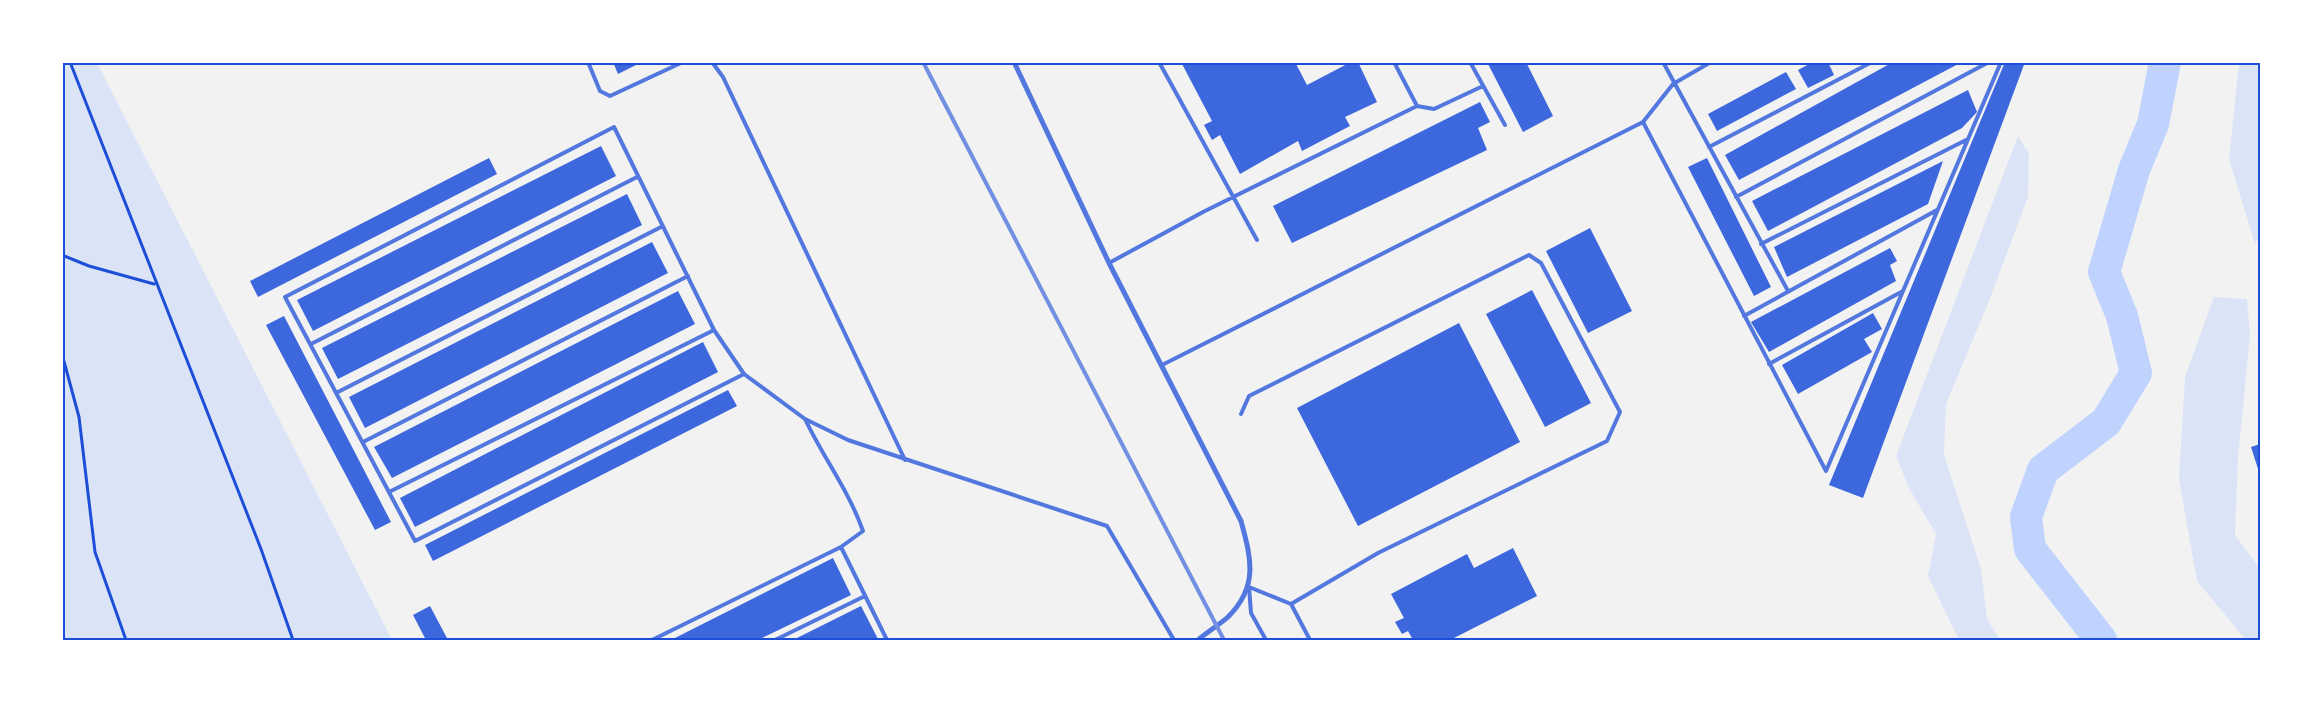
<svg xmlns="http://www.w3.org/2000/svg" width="2323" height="703" viewBox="0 0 2323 703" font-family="'Roboto Condensed',sans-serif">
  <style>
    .green { fill: #dbe4f7 }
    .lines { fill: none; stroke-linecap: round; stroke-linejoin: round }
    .river { stroke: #bfd3fe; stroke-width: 32 }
    .building { fill: #3d67dc }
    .path { stroke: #1d4ed8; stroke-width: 3 }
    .service { stroke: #5277de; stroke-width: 4 }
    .minor { stroke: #5277de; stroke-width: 5 }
    .rail { stroke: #7290e2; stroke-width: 4 }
    .neatline { fill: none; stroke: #1d4ed8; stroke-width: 2 }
  </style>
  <rect width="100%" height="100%" fill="#f2f2f2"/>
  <path class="green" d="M 62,63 L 97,63 L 392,640 L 63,640 Z
    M 2239,63 L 2260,63 L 2260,236 L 2255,244 L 2229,159 Z
    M 2018,136 L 2029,154 L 2028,197 L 1989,301 L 1946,404 L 1944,455 L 1981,569 L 1987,619 L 2000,640 L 1959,640 L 1928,576 L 1936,534 L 1909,488 L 1896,456 Z
    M 2214,297 L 2247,299 L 2250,335 L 2238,458 L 2235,535 L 2260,569 L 2260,640 L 2246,640 L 2197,581 L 2179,479 L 2185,377 Z"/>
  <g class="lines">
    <path class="river" d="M 2101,640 L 2030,549 L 2026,517 L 2043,470 L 2106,422 L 2136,373 L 2122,316 L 2104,272 L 2134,170 L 2153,124 L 2165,62"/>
  </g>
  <path class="building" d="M 613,62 L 635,62 L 636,65 L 618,74 Z
    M 1181,62 L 1295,62 L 1307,85 L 1351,62 L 1358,62 L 1377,102 L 1345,117 L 1350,126 L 1302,151 L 1298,141 L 1240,174 L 1220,135 L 1212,140 L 1204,125 L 1212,121 Z
    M 1487,62 L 1526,62 L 1553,116 L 1523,132 Z
    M 1813,62 L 1828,62 L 1834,75 L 1808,88 L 1798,70 Z
    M 1893,62 L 1962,62 L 1739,180 L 1725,155 Z
    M 2005,62 L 2025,62 L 1863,498 L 1829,485 Z
    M 1786,72 L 1796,89 L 1717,131 L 1708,114 Z
    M 1968,90 L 1977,112 L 1962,128 L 1768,231 L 1752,201 Z
    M 1480,102 L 1490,122 L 1478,128 L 1487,150 L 1292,243 L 1273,206 Z
    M 601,146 L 616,176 L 313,331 L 297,300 Z
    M 489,158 L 497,174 L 258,297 L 250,281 Z
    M 1707,158 L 1771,287 L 1754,296 L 1688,167 Z
    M 1943,161 L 1928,204 L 1787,277 L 1774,247 Z
    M 627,194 L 642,225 L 338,379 L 322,348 Z
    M 1590,228 L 1632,311 L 1588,333 L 1546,251 Z
    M 652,242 L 668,273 L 365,428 L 349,397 Z
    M 1890,248 L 1897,261 L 1890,265 L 1896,281 L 1769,352 L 1751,322 Z
    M 1532,290 L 1591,403 L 1545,427 L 1486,314 Z
    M 678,291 L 695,324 L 392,478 L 374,447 Z
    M 1873,313 L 1882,329 L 1864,339 L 1872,352 L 1798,394 L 1782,365 Z
    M 284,316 L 391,522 L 375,530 L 266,325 Z
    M 1459,323 L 1520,442 L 1358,526 L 1297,408 Z
    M 703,342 L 718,372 L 415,527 L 400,498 Z
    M 728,390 L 737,406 L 433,561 L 425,545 Z
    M 2260,444 L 2260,472 L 2259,472 L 2251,447 Z
    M 1513,548 L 1537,596 L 1450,640 L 1413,640 L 1408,631 L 1402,634 L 1395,622 L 1404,618 L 1391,594 L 1467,554 L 1474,568 Z
    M 833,558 L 851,595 L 758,640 L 671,640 Z
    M 430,606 L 448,640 L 426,640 L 413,615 Z
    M 861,606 L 878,639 L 874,640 L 793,640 Z"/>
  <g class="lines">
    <path class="path" d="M 70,62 L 261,549 L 293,640
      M 62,255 L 89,266 L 154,284
      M 62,354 L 79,417 L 95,552 L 126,640"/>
    <path class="service" d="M 588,62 L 600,91 L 610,96 L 683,62
      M 712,62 L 723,77 L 905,460
      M 1159,62 L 1257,240
      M 1394,62 L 1417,106
      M 1470,62 L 1505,125
      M 1663,62 L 1788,291
      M 1643,122 L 1826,471 L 2001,62
      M 1709,147 L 1872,62
      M 1736,197 L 1989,62
      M 1761,244 L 1968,139
      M 1109,263 L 1203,212 L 1417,106 L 1434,109 L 1483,86
      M 1744,316 L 1937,210
      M 311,344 L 637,177
      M 1769,364 L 1903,291
      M 1162,365 L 1643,122 L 1673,84 L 1711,62
      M 744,374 L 415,541 L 285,297 L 614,127 L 714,330 L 744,374 L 805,419 L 848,440 L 1107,526 L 1174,640
      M 336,393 L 663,226
      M 1241,414 L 1249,396 L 1529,255 L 1541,263 L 1620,412 L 1607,441 L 1378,553 L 1291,604 L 1249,587 L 1251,613 L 1266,640
      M 363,442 L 688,276
      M 389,492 L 714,330
      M 841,547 L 887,640
      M 1291,604 L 1310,640
      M 652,640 L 841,547 L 863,531 C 849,491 823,457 805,419
      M 775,640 L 865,596"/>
    <path class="minor" d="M 1014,62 L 1109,263 L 1241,521 C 1251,558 1259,586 1228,617 C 1219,625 1207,632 1198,640"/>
    <path class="rail" d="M 923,62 L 1224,640"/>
  </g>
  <rect width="2323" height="703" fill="none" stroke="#ffffff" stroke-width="128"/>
  <rect x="64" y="64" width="2195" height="575" class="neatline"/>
</svg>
